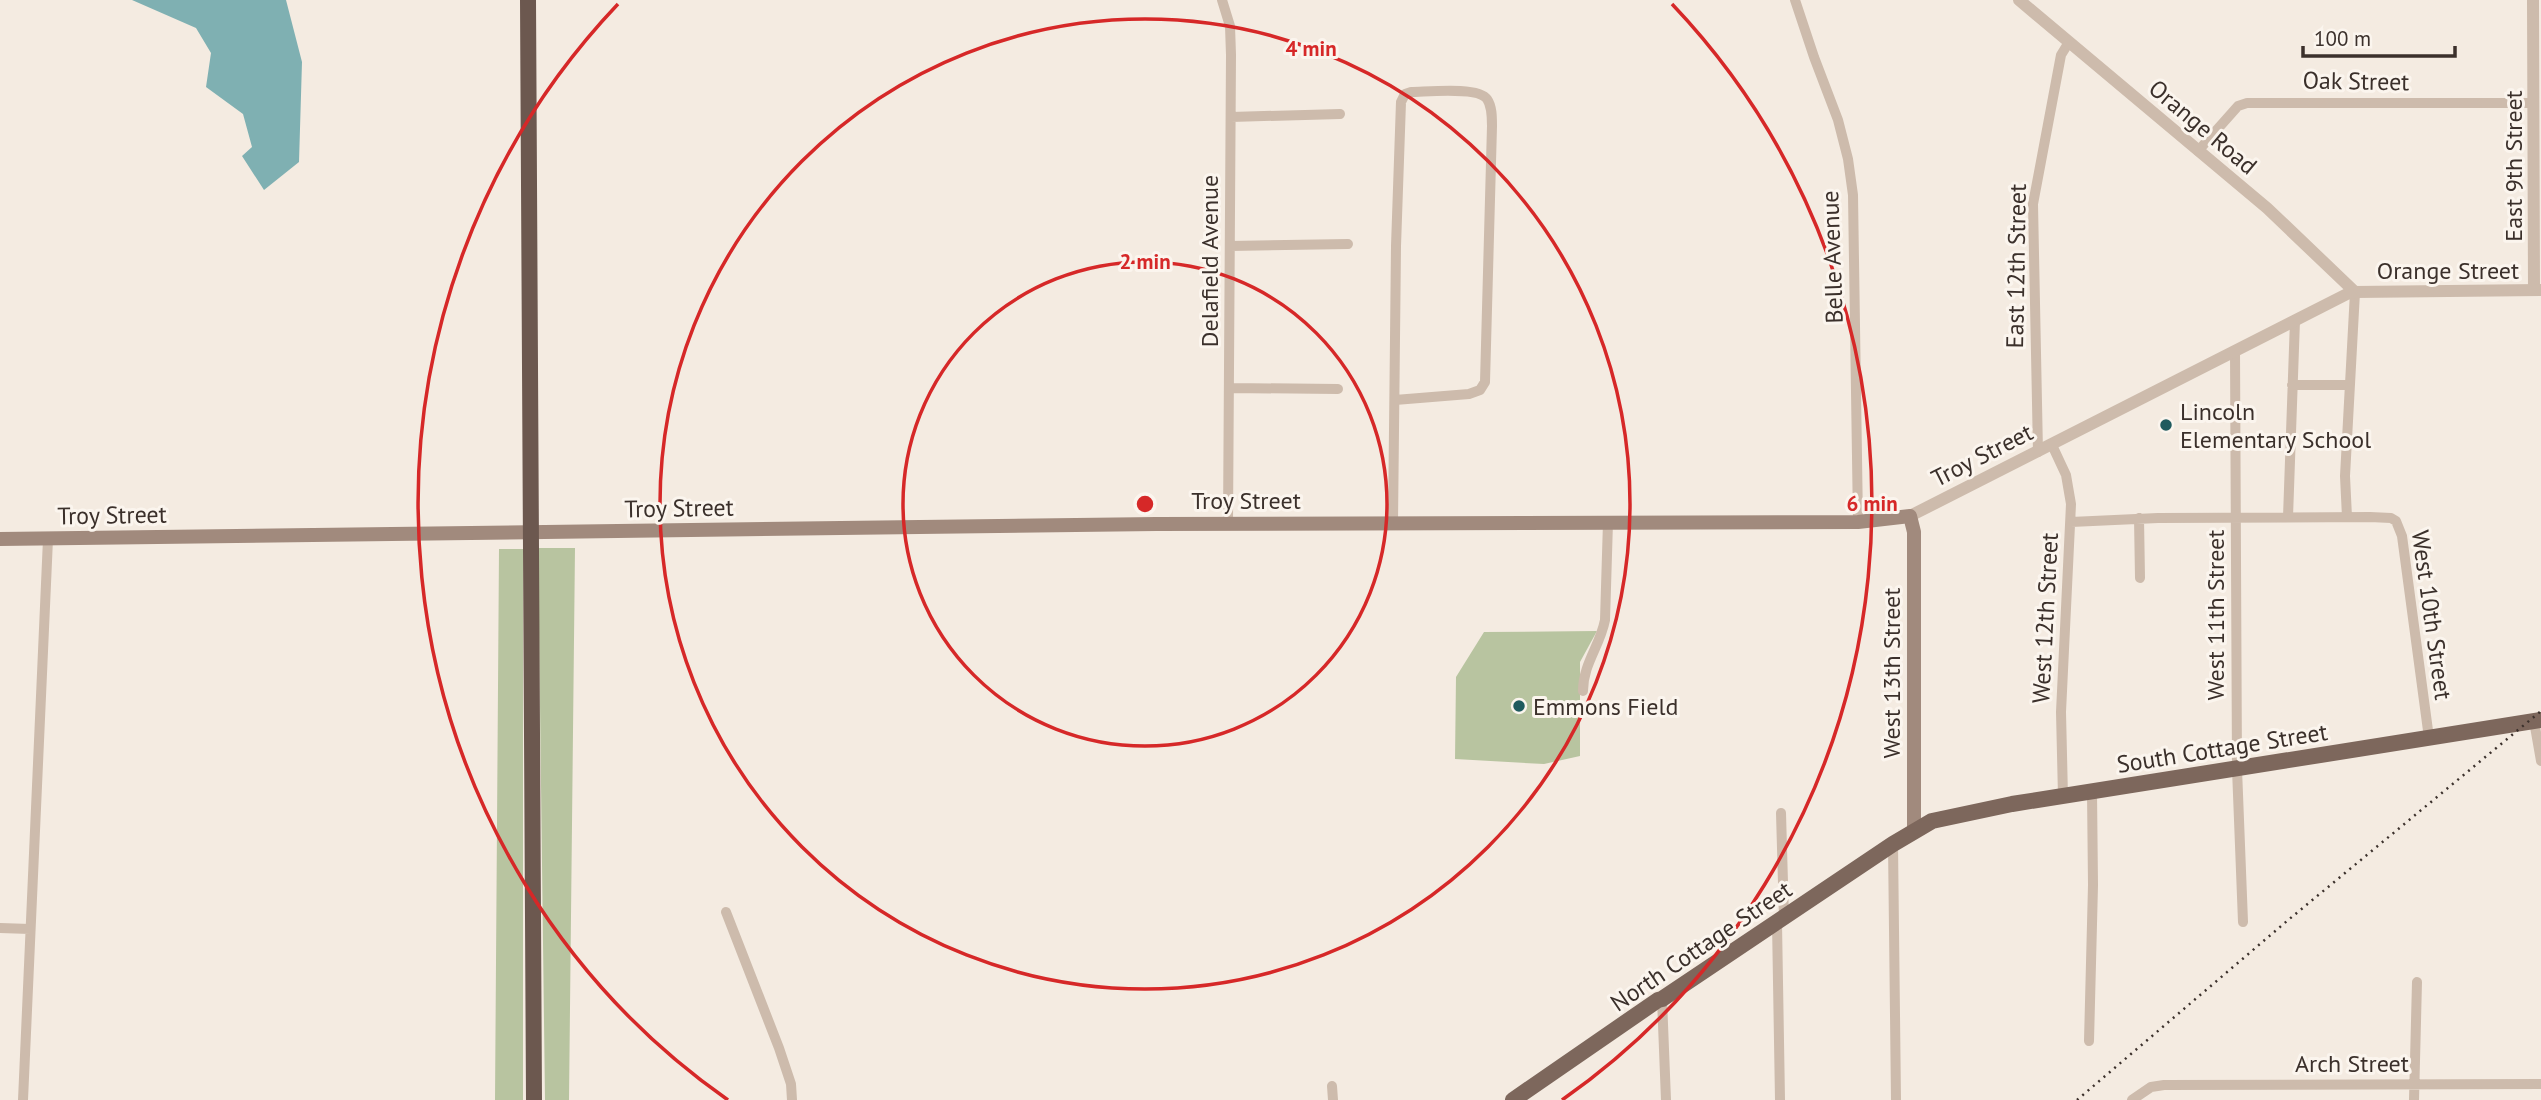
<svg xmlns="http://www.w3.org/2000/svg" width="2541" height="1100" viewBox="0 0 2541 1100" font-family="'PT Sans',sans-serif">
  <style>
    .green { fill: #b8c4a0 }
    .water { fill: #7fb0b2 }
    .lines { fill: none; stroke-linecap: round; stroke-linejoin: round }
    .minor { stroke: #cdbbac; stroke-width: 10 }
    .tertiary { stroke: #cdbbac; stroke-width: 12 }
    .secondary { stroke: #a18a7d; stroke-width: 14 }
    .primary { stroke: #7d675c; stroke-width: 16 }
    .trunk { stroke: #6c584f; stroke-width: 16 }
    .rail { stroke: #3b302b; stroke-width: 2.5; stroke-dasharray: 2 5; stroke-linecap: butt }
    .ring { fill: none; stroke: #d62828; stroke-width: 3.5 }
    .poi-dot { fill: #1f5a5e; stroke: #fbf5ee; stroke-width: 2.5 }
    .labels { text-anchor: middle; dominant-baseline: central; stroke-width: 6; stroke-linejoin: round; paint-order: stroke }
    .street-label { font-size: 24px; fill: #3b302b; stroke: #fbf5ee }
    .poi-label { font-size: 24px; fill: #3b302b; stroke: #fbf5ee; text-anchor: start }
    .centre { fill: #d62828; stroke: #fbf5ee; stroke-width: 3.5 }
    .ring-label { font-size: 21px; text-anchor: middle; font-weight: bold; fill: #d62828; stroke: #fbf5ee; stroke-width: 6; stroke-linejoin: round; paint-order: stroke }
  </style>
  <rect width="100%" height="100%" fill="#f4ebe1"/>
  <path class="green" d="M 538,548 L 575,548 L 569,1100 L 545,1100 Z
    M 499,549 L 523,549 L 523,1100 L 495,1100 Z
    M 1597,631 L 1580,662 L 1580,756 L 1544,764 L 1455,759 L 1456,677 L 1484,632 Z"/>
  <path class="water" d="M 132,0 L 286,0 L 302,62 L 299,162 L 264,190 L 242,156 L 252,147 L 243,114 L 206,87 L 211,53 L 196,28 Z"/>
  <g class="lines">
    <path class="minor" d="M 1222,0 L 1230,26 L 1231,55 L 1228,523
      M 1795,0 L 1814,57 L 1838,120 L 1848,159 L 1853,195 L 1858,522
      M 1231,117 L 1340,114
      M 2198,151 L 2238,106 L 2247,103 L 2534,103
      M 1230,246 L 1348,244
      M 2235,351 L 2237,769 L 2243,922
      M 2292,385 L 2350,385
      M 1230,388 L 1338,389
      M 2052,445 L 2066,475 L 2071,504 L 2061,712 L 2063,797
      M 2038,452 L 2033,204 L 2061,55 L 2069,42
      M 2288,517 L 2295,320
      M 2347,517 L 2345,476 L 2355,292
      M 2139,518 L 2140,578
      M 1393,522 L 1396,246 L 1401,102 L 1405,94 L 1411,92 C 1426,92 1478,86 1487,99 C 1492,106 1492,117 1492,126 L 1485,382 L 1480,390 L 1469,394 L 1395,400
      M 2071,522 L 2158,518 L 2370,517 L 2391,518 L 2396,521 L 2402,536 L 2429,738
      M 1583,691 C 1583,664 1600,646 1605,620 L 1608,522
      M 2534,721 L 2541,761
      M 1781,813 L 1784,918
      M 1893,844 L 1896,1100
      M 726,912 L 779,1048 L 791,1084 L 792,1100
      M 1777,923 L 1780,1100
      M 0,928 L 30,929
      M 1662,999 L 1666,1100
      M 2089,1041 L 2093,885 L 2092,792
      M 1332,1086 L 1333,1100
      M 23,1100 L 48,539
      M 2132,1100 L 2151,1087 L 2164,1085 L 2541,1084
      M 2414,1100 L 2417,982"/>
    <path class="tertiary" d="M 2019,0 L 2267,208 L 2355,292
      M 2533,0 L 2534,290
      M 1910,516 L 2347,294 L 2355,292 L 2541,290"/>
    <path class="secondary" d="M 0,539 L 1156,524 L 1858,522 L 1910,516 L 1914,532 L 1914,831"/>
    <path class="primary" d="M 1513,1100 L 1658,1000 L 1662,999 L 1893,844 L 1932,821 L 2012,804 L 2541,720"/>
    <path class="trunk" d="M 528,0 L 534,1100"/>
    <path class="rail" d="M 2077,1100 L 2287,921 L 2541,711"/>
  </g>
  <g class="ring">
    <circle cx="1145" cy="504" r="242"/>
    <circle cx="1145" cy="504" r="485"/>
    <path d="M728 1100A727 727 0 0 1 618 4M1672 4A727 727 0 0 1 1562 1100"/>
  </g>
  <g class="poi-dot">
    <circle cx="2166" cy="425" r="7"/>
    <circle cx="1519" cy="706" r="7"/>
  </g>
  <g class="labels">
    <g class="street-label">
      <text transform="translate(2356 81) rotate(1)">Oak Street</text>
      <text transform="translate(2203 127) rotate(40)">Orange Road</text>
      <text transform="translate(2513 166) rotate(-90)">East 9th Street</text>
      <text transform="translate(1832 257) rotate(-92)">Belle Avenue</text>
      <text transform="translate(1209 261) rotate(-90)">Delafield Avenue</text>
      <text transform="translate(2016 266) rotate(-89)">East 12th Street</text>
      <text x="2448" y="270">Orange Street</text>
      <text transform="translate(1982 455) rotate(-27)">Troy Street</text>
      <text x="1246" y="500">Troy Street</text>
      <text transform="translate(679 508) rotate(-1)">Troy Street</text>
      <text transform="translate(112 515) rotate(-1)">Troy Street</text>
      <text transform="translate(2215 615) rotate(-90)">West 11th Street</text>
      <text transform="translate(2432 615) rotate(82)">West 10th Street</text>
      <text transform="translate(2045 618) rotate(-87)">West 12th Street</text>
      <text transform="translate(1891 673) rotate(-90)">West 13th Street</text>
      <text transform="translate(2222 748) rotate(-9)">South Cottage Street</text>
      <text transform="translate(1701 946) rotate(-34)">North Cottage Street</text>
      <text x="2352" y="1063">Arch Street</text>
    </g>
    <g class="poi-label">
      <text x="2180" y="411">Lincoln<tspan x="2180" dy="28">Elementary School</tspan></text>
      <text x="1533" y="706">Emmons Field</text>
    </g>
  </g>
  <circle cx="1145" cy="504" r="10" class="centre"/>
  <g class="ring-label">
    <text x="1311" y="56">4 min</text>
    <text x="1145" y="269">2 min</text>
    <text x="1872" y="511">6 min</text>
  </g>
  <path d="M2303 46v10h152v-10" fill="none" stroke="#3b302b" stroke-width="3.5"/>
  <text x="2314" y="46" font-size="21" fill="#3b302b" stroke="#fbf5ee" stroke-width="5" paint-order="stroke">100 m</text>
</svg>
